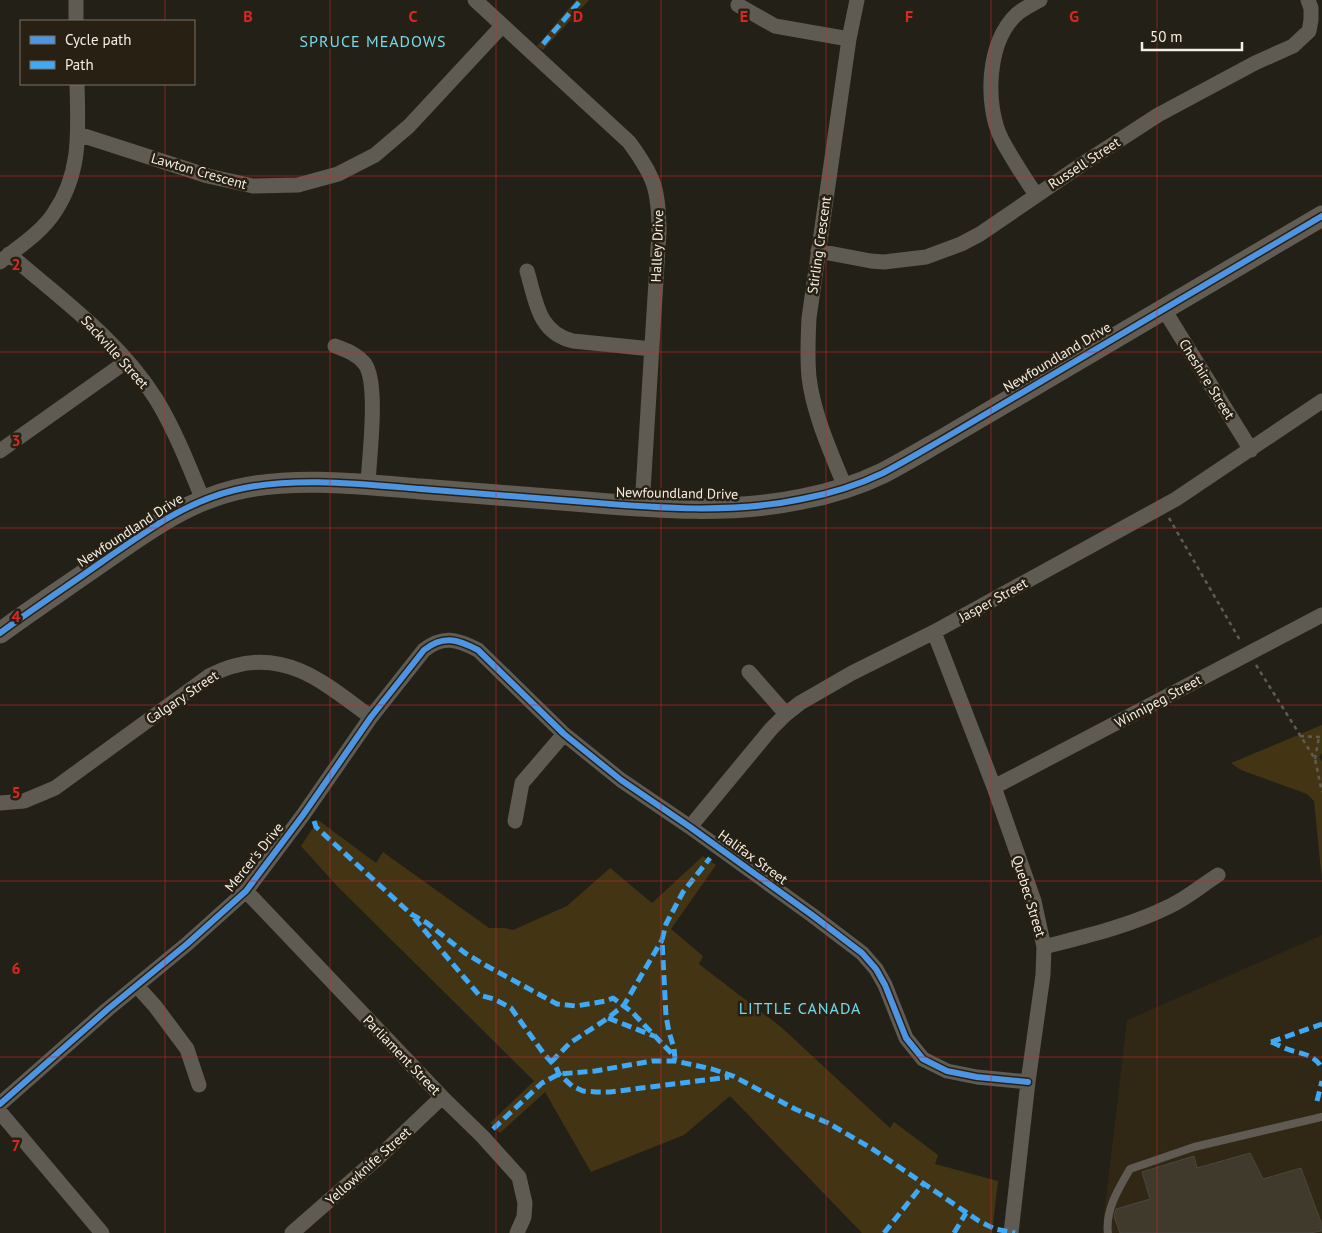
<svg xmlns="http://www.w3.org/2000/svg" width="1322" height="1233" viewBox="0 0 1322 1233" font-family="'PT Sans',sans-serif">
  <style>
    .built { fill: #302714 }
    .green { fill: #433414 }
    .building { fill: #403a2c; stroke: #4a4740 }
    .lines { fill: none; stroke-linecap: round; stroke-linejoin: round }
    .path { stroke: #5f5c54; stroke-width: 2.5; stroke-dasharray: 4 4; stroke-linecap: butt }
    .lane { stroke: #5f5b52; stroke-width: 8 }
    .street { stroke: #5f5b52; stroke-width: 15 }
    .secondary { stroke: #625c53; stroke-width: 21 }
    .quiet { stroke: #3fa9f5; stroke-width: 5; stroke-dasharray: 10 5; stroke-linecap: butt }
    .cycleway-casing { stroke: #282113; stroke-width: 9 }
    .cycleway { stroke: #4d94e3; stroke-width: 6 }
    .grid { fill: none; stroke: #d62828; stroke-width: 1; stroke-opacity: 0.55 }
    .labels { text-anchor: middle; dominant-baseline: central; stroke-width: 5; stroke-linejoin: round; paint-order: stroke }
    .street-label { font-size: 14px; fill: #f3eee5; stroke: #282113 }
    .quarter-label { font-size: 16px; letter-spacing: 1px; fill: #73daee; stroke: #282113 }
    .grid-label { font-size: 16px; text-anchor: middle; font-weight: bold; fill: #d62828; stroke: #282113; stroke-width: 5; stroke-linejoin: round; paint-order: stroke }
  </style>
  <rect width="100%" height="100%" fill="#232018"/>
  <path class="built" d="M 1322,935 L 1322,1233 L 1102,1233 L 1127,1020 Z"/>
  <path class="green" d="M 576,0 L 589,0 L 543,50 L 537,46 Z
    M 1322,725 L 1322,753 L 1319,757 L 1322,762 L 1322,881 L 1314,801 L 1307,794 L 1241,770 L 1231,763 Z
    M 318,820 L 376,863 L 383,852 L 489,928 L 505,928 L 513,930 L 567,906 L 610,868 L 652,903 L 703,856 L 716,865 L 671,929 L 703,956 L 699,964 L 781,1027 L 890,1128 L 894,1122 L 938,1155 L 935,1164 L 998,1181 L 992,1233 L 862,1233 L 730,1096 L 684,1135 L 591,1172 L 545,1092 L 500,1133 L 490,1123 L 534,1081 L 337,886 L 301,846 Z"/>
  <path class="building" d="M 1250,1153 L 1263,1179 L 1301,1168 L 1322,1225 L 1322,1231 L 1309,1233 L 1120,1233 L 1114,1216 L 1116,1209 L 1150,1199 L 1142,1172 L 1194,1156 L 1197,1168 Z"/>
  <g class="lines">
    <path class="path" d="M 1169,518 L 1241,642
      M 1256,665 L 1315,759 L 1322,792
      M 1300,736 L 1319,737 L 1322,736
      M 1315,759 L 1319,737"/>
    <path class="lane" d="M 1108,1233 C 1105,1210 1119,1188 1130,1169 L 1194,1147 L 1322,1117"/>
    <path class="street" d="M 76,0 L 76,21
      M 475,0 L 629,142 C 654,176 659,189 659,232 L 642,507
      M 738,5 L 775,26 L 849,39
      M 78,134 L 208,176 L 253,186 L 298,185 L 338,174 L 375,155 L 409,126 L 502,26
      M 1036,195 C 1024,177 1012,159 1002,140 C 984,105 987,41 1017,14 C 1024,8 1033,4 1040,0
      M 818,251 L 871,261 L 884,262 L 926,257 L 961,244 L 980,234 L 1084,163 L 1158,115 L 1255,63 L 1293,46 L 1309,31 L 1311,20 L 1311,8 L 1308,0
      M 9,254 C 61,299 119,340 156,399 C 175,430 189,466 203,500
      M 0,262 C 18,247 41,233 54,213 C 82,172 78,130 77,84
      M 527,271 C 536,301 538,333 573,341 L 652,349
      M 1163,308 L 1251,450
      M 335,346 C 346,350 357,354 365,364 C 379,384 369,458 368,484
      M 0,451 L 127,361
      M 845,487 C 831,453 813,413 809,377 C 807,357 808,338 809,318 L 849,39 L 857,0
      M 934,632 L 994,787 L 1034,901 L 1044,947 L 1043,975 L 1028,1082 L 1011,1233
      M 749,672 L 786,714
      M 994,787 L 1322,615
      M 0,803 L 24,801 L 55,788 L 209,676 C 217,672 225,668 234,666 C 290,650 329,687 371,717
      M 515,821 L 522,783 L 564,734
      M 690,827 L 771,729 L 786,714 L 800,703 L 852,673 L 934,632 L 1176,499 L 1322,401
      M 246,891 L 442,1097 L 483,1137 L 519,1177 L 525,1203 L 524,1217 L 517,1233
      M 1044,947 C 1086,936 1130,926 1170,906 C 1187,898 1202,885 1218,875
      M 137,986 L 155,1006 L 187,1049 L 199,1085
      M 0,1104 L 108,1009 L 187,944 L 246,891 L 303,815 L 371,717 L 424,650 C 443,635 457,639 478,650 L 564,734 L 621,780 L 690,827 L 812,915 L 862,953 L 876,969 L 885,985 L 906,1038 L 923,1059 L 947,1071 L 977,1077 L 1028,1082
      M 0,1112 L 102,1233
      M 292,1233 L 380,1156 L 442,1097"/>
    <path class="secondary" d="M 0,633 C 34,608 69,585 103,561 C 145,532 185,502 235,490 C 292,476 362,484 421,489 C 476,493 531,498 586,502 C 657,508 732,514 802,499 C 829,494 858,485 883,473 C 904,462 924,450 945,438 L 1322,216"/>
    <path class="quiet" d="M 543,44 L 581,0
      M 314,821 L 316,827 L 411,914 L 427,923 L 465,953 L 485,965 L 557,1004 L 576,1006 L 606,1001 L 613,998 L 632,1012 L 674,1056
      M 414,918 L 479,995 L 494,999 L 511,1008 L 544,1054 L 556,1067 L 559,1074 L 572,1086 L 583,1091 L 596,1092 L 610,1092 L 729,1077
      M 608,1018 L 654,1036
      M 1271,1042 C 1276,1044 1282,1047 1287,1049 C 1300,1054 1316,1054 1322,1069
      M 1271,1042 L 1322,1024
      M 675,1059 L 674,1048 L 669,1032 L 666,1016 L 662,940 L 666,924 L 683,892 L 710,858
      M 551,1062 L 570,1043 L 608,1018 L 624,1005 L 662,940
      M 1317,1101 L 1322,1081
      M 493,1129 L 542,1083 L 559,1074 L 595,1071 L 652,1061 L 675,1061 L 712,1069 L 733,1076 L 795,1109 L 828,1123 L 871,1148 L 979,1221 L 995,1229 L 1015,1233
      M 884,1233 L 924,1183
      M 954,1233 L 966,1213"/>
    <g class="cycleway-casing">
      <path id="cycleway" d="M 0,633 C 34,608 69,585 103,561 C 145,532 185,502 235,490 C 292,476 362,484 421,489 C 476,493 531,498 586,502 C 657,508 732,514 802,499 C 829,494 858,485 883,473 C 904,462 924,450 945,438 L 1322,216
        M 0,1104 L 108,1009 L 187,944 L 246,891 L 303,815 L 371,717 L 424,650 C 443,635 457,639 478,650 L 564,734 L 621,780 L 690,827 L 812,915 L 862,953 L 876,969 L 885,985 L 906,1038 L 923,1059 L 947,1071 L 977,1077 L 1028,1082"/>
    </g>
    <use href="#cycleway" class="cycleway"/>
  </g>
  <path class="grid" d="M 165,0 L 165,21M 330,0 L 330,1233M 496,0 L 496,1233M 661,0 L 661,1233M 826,0 L 826,1233M 991,0 L 991,1233M 1157,0 L 1157,1233M 165,84 L 165,1233M 0,176 L 1322,176M 0,352 L 1322,352M 0,528 L 1322,528M 0,705 L 1322,705M 0,881 L 1322,881M 0,1057 L 1322,1057"/>
  <g class="labels">
    <g class="street-label">
      <text transform="translate(1084 163) rotate(-33)">Russell Street</text>
      <text transform="translate(199 171) rotate(16)">Lawton Crescent</text>
      <text transform="translate(819 245) rotate(-82)">Stirling Crescent</text>
      <text transform="translate(657 246) rotate(-88)">Halley Drive</text>
      <text transform="translate(115 352) rotate(48)">Sackville Street</text>
      <text transform="translate(1057 357) rotate(-31)">Newfoundland Drive</text>
      <text transform="translate(1207 379) rotate(58)">Cheshire Street</text>
      <text transform="translate(677 493) rotate(1)">Newfoundland Drive</text>
      <text transform="translate(130 530) rotate(-33)">Newfoundland Drive</text>
      <text transform="translate(993 600) rotate(-29)">Jasper Street</text>
      <text transform="translate(182 697) rotate(-34)">Calgary Street</text>
      <text transform="translate(1158 701) rotate(-28)">Winnipeg Street</text>
      <text transform="translate(254 857) rotate(-51)">Mercer's Drive</text>
      <text transform="translate(753 857) rotate(36)">Halifax Street</text>
      <text transform="translate(1029 896) rotate(73)">Quebec Street</text>
      <text transform="translate(402 1055) rotate(46)">Parliament Street</text>
      <text transform="translate(368 1166) rotate(-42)">Yellowknife Street</text>
    </g>
    <g class="quarter-label">
      <text x="373" y="41">SPRUCE MEADOWS</text>
      <text x="800" y="1008">LITTLE CANADA</text>
    </g>
  </g>
  <g class="grid-label">
    <text x="248" y="22">B</text>
    <text x="413" y="22">C</text>
    <text x="578" y="22">D</text>
    <text x="744" y="22">E</text>
    <text x="909" y="22">F</text>
    <text x="1074" y="22">G</text>
    <text x="16" y="270">2</text>
    <text x="16" y="446">3</text>
    <text x="16" y="622">4</text>
    <text x="16" y="798">5</text>
    <text x="16" y="974">6</text>
    <text x="16" y="1151">7</text>
  </g>
  <rect x="20" y="20" width="175" height="65" fill="#282113" stroke="#797367"/>
  <rect x="30" y="36" width="25" height="8" fill="#4d94e3" stroke="#797367"/>
  <text x="65" y="45" font-size="15" fill="#f3eee5">Cycle path</text>
  <rect x="30" y="61" width="25" height="8" fill="#3fa9f5" stroke="#797367"/>
  <text x="65" y="70" font-size="15" fill="#f3eee5">Path</text>
  <path d="M1142 42v8h100v-8" fill="none" stroke="#f3eee5" stroke-width="2.5"/>
  <text x="1150" y="42" font-size="15" fill="#f3eee5" stroke="#282113" stroke-width="4" paint-order="stroke">50 m</text>
</svg>
